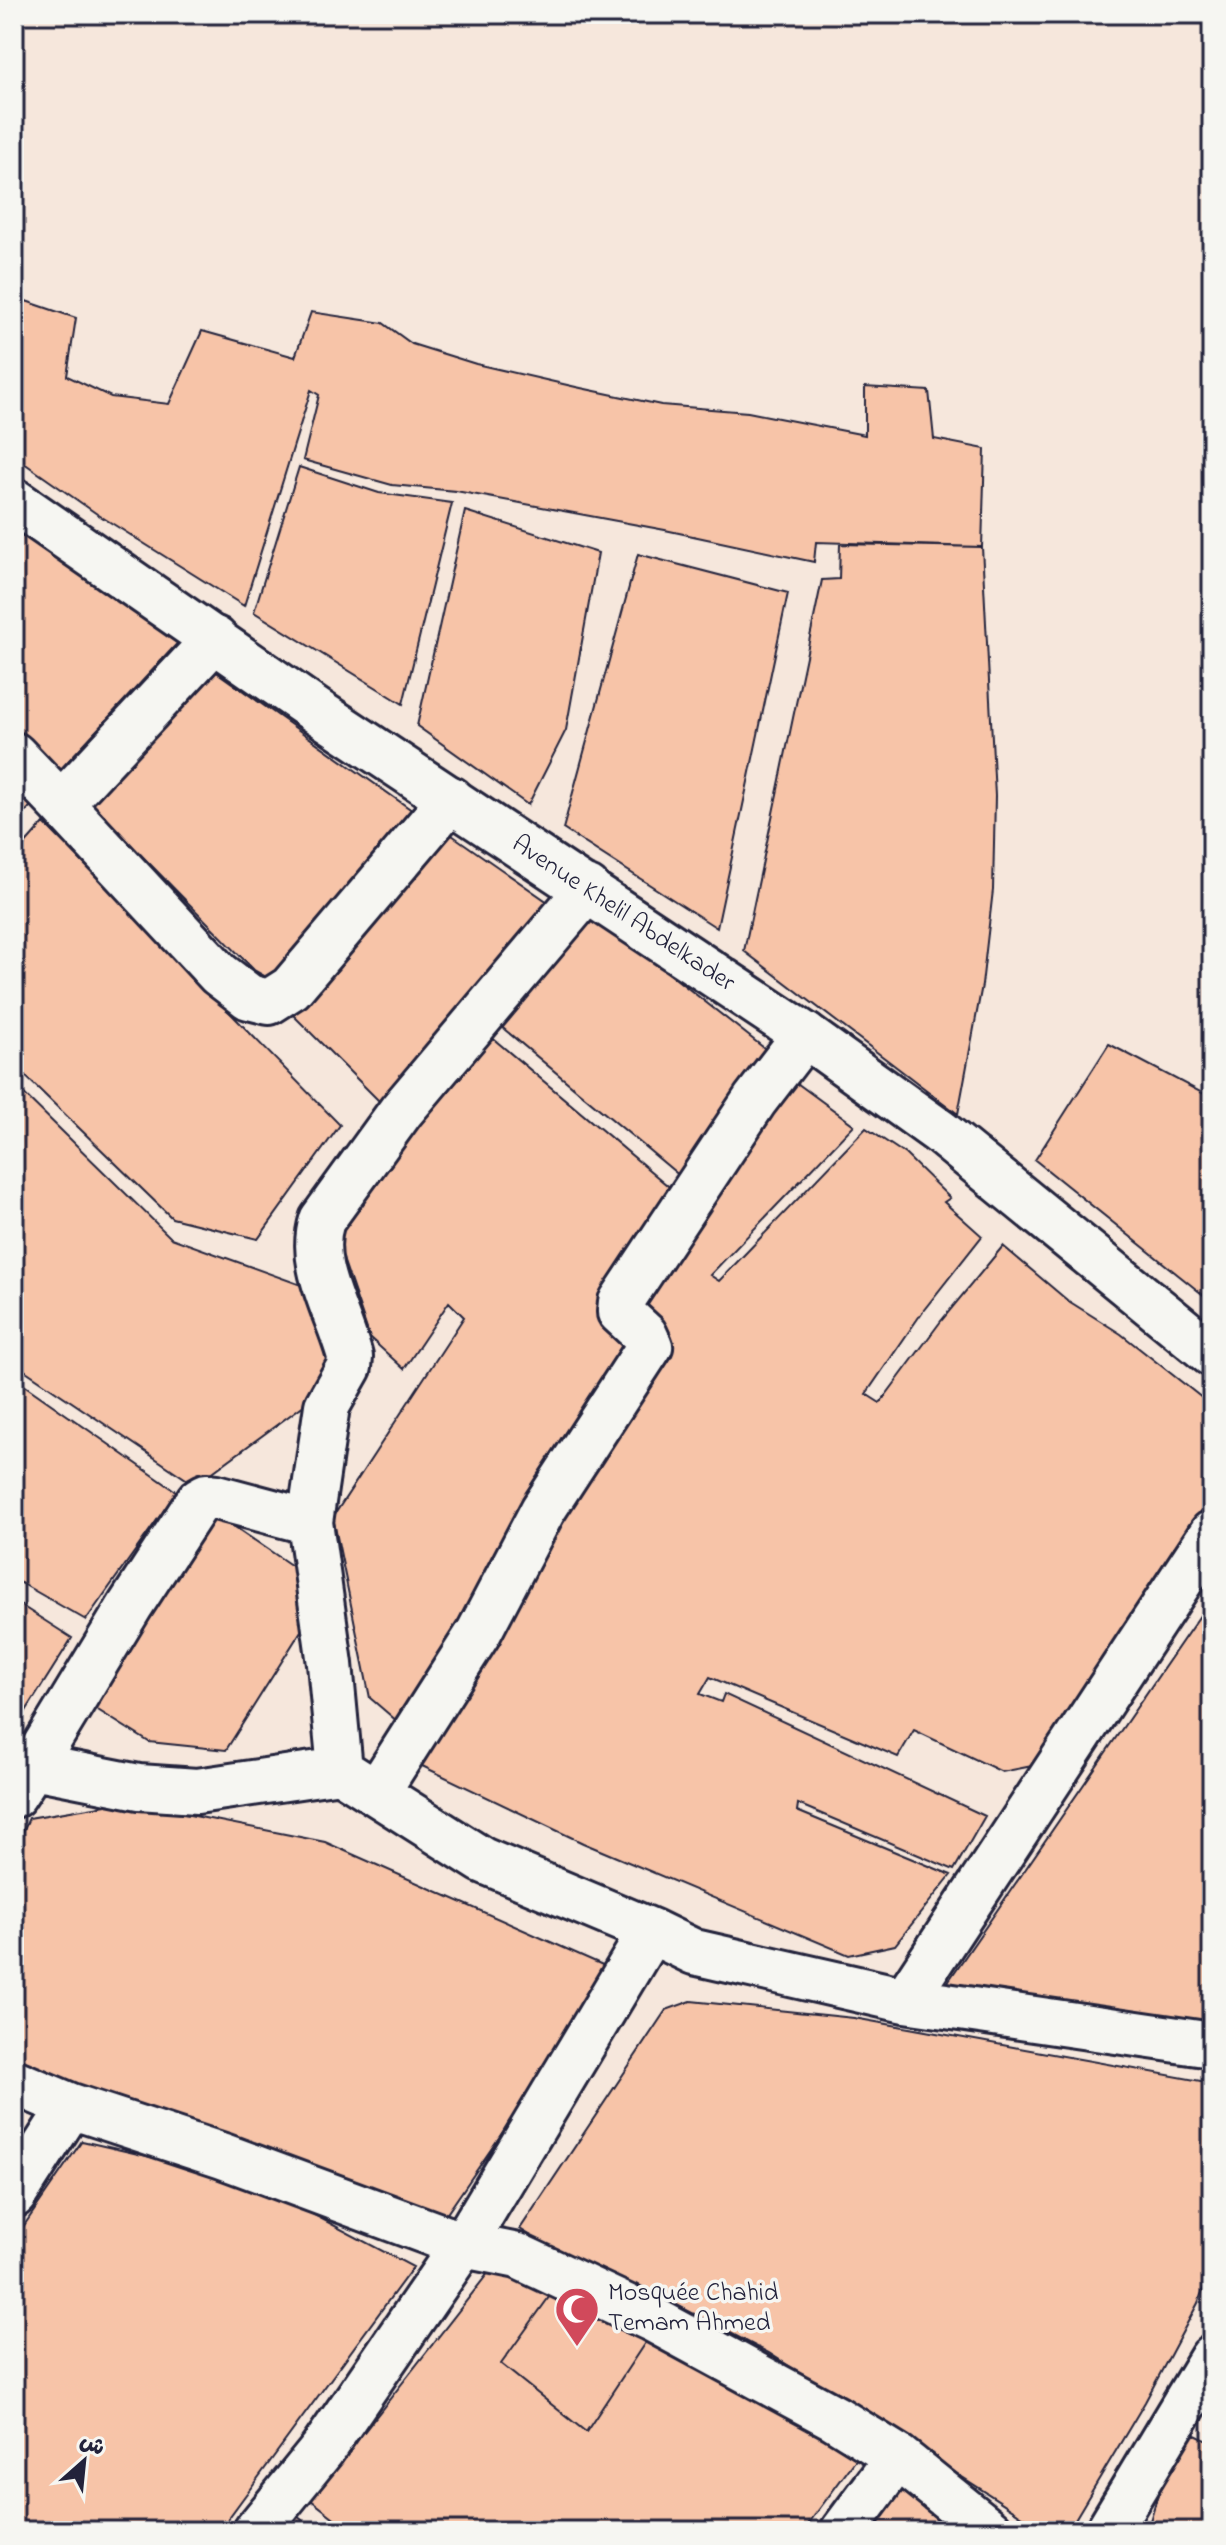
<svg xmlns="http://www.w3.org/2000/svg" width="1226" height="2545" viewBox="0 0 1226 2545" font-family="'Indie Flower','Playpen Sans Arabic',sans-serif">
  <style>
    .building { fill: #f7c4a8; stroke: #22223b; stroke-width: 2 }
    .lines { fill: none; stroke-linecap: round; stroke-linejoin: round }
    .minor-casing { stroke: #22223b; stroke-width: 50 }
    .tertiary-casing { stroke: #22223b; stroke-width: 50 }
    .minor { stroke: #f6f6f2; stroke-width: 44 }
    .tertiary { stroke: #f6f6f2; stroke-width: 44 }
    .labels { text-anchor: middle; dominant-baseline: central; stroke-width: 7; stroke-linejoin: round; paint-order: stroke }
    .street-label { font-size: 26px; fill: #22223b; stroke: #f6f6f2 }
    .poi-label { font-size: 26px; fill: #22223b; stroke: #f6f6f2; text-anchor: start }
  </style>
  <rect width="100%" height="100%" fill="#f6e7dc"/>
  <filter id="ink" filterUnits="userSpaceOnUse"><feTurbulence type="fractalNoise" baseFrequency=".0125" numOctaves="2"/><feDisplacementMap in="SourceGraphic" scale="16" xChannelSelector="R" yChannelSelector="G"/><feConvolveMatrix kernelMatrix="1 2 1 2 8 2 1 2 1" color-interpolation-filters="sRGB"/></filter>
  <g filter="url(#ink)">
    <path class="building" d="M 14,297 L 76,318 L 67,376 L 111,397 L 169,404 L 202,331 L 295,357 L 311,312 L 383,323 L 412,344 L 476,364 L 576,387 L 661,405 L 748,412 L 865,435 L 865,387 L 929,391 L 934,439 L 985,449 L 982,547 L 816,542 L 814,562 L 665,530 L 456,491 L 392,485 L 303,460 L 319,395 L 311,390 L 244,606 L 97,514 L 14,456 Z
      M 299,467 L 379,493 L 452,503 L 403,704 L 254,612 Z
      M 465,511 L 598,553 L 566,730 L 528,805 L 417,726 Z
      M 14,519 L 185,635 L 58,772 L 14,725 Z
      M 840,544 L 982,547 L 995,796 L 993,890 L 982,985 L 958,1114 L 744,951 L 822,580 L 839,579 Z
      M 638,554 L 788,593 L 717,928 L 563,829 Z
      M 215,671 L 423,818 L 284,987 L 254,970 L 92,805 Z
      M 14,777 L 36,800 L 14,825 Z
      M 44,823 L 340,1125 L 258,1239 L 172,1218 L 14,1065 L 14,857 Z
      M 449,833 L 555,907 L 385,1107 L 289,1011 Z
      M 588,910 L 773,1055 L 687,1182 L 498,1024 Z
      M 490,1036 L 680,1196 L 604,1308 L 644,1340 L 398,1722 L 370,1698 L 333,1517 L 464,1317 L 449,1302 L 404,1369 L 370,1338 L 328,1215 Z
      M 1109,1044 L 1212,1098 L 1212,1302 L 1035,1160 Z
      M 790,1078 L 854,1125 L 710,1275 L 719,1281 L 866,1128 L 905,1154 L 950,1198 L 944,1202 L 982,1236 L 923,1311 L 866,1394 L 880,1403 L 941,1321 L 1003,1246 L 1067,1300 L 1121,1334 L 1212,1406 L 1212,1512 L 1037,1765 L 1002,1772 L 914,1730 L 898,1757 L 710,1677 L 700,1694 L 721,1702 L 724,1694 L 985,1816 L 954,1870 L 798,1804 L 797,1811 L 951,1875 L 895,1945 L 849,1955 L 583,1843 L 420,1765 L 531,1556 L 644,1381 L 627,1311 Z
      M 14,1084 L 171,1238 L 304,1286 L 338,1380 L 195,1485 L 14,1363 Z
      M 14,1378 L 177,1492 L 86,1620 L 14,1579 Z
      M 207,1508 L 304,1574 L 311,1615 L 226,1750 L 149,1742 L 85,1702 Z
      M 1212,1598 L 1212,2032 L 945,1986 Z
      M 14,1601 L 72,1638 L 14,1730 Z
      M 124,1802 L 325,1842 L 614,1970 L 435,2231 L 14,2063 L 14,1851 L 29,1818 Z
      M 691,2001 L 854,2018 L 1212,2083 L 1212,2265 L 1198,2303 L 1145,2402 L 1068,2531 L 1046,2531 L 769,2353 L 637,2284 L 630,2297 L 520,2229 L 666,2010 Z
      M 82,2141 L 246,2179 L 413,2267 L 219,2531 L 14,2531 L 14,2240 Z
      M 503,2254 L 860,2454 L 803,2531 L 351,2531 L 311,2500 Z
      M 557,2286 L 652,2332 L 586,2432 L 501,2364 Z
      M 1178,2427 L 1210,2442 L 1212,2439 L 1212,2531 L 1147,2531 Z
      M 895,2474 L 965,2531 L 852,2531 Z
      M 297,2516 L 316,2531 L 284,2531 Z"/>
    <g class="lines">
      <g class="minor-casing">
        <path id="minor" d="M 14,755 L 61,804 L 215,639
          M 61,804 L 219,974 L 249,997 L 269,1002 L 291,988 L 451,799
          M 33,1766 L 130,1606 L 199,1500 L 206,1496 L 216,1497 L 310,1522
          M 340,1770 L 330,1664 L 310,1522 L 327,1406 L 349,1367 L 350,1357 C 339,1313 307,1266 322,1220 L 401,1111 L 588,889
          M 377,1792 L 479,1632 L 543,1510 L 650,1346 L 645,1335 L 620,1312 L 621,1302 L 755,1100 L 805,1035
          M 14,1795 L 33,1766 L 139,1787 L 197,1791 L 340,1770 L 482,1860 L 651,1931 L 694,1952 L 905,2000 L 1212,2045
          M 905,2000 L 1212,1533
          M 14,2082 L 71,2106 L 223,2156 L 463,2245 L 518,2256 L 652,2319 L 835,2418 L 898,2457 L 990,2531
          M 14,2195 L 71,2106
          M 256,2531 L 322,2450 L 463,2245 L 651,1931
          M 843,2531 L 898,2457
          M 1108,2531 L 1212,2358"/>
      </g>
      <g class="tertiary-casing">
        <g id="tertiary">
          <path id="s1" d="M 14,501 L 315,710 L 805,1035 L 940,1132 L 1212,1354"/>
        </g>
      </g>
      <use href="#minor" class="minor"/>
      <use href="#tertiary" class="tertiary"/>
    </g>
  </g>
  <defs>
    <g id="mosque-pin" transform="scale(2.3)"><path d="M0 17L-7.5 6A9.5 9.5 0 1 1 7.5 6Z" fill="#d1495b" stroke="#f6f6f2"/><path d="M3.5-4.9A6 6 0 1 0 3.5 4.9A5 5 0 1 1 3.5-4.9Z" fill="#fff"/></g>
  </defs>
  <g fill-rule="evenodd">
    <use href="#mosque-pin" x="577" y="2309"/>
  </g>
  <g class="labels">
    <g class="street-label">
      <text stroke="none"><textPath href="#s1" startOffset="736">Avenue Khelil Abdelkader</textPath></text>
    </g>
    <g class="poi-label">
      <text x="608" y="2294">Mosquée Chahid<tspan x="608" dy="30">Temam Ahmed</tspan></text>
    </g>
  </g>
  <rect width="1226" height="2545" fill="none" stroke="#f6f6f2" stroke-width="48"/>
  <rect x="24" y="24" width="1178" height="2497" fill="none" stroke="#22223b" stroke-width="3" filter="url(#ink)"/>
  <g transform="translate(84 2461) rotate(27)" stroke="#f6f6f2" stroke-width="6" paint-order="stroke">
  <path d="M0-6L14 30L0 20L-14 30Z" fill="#22223b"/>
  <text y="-12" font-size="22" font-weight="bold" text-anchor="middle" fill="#22223b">ش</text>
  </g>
</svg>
